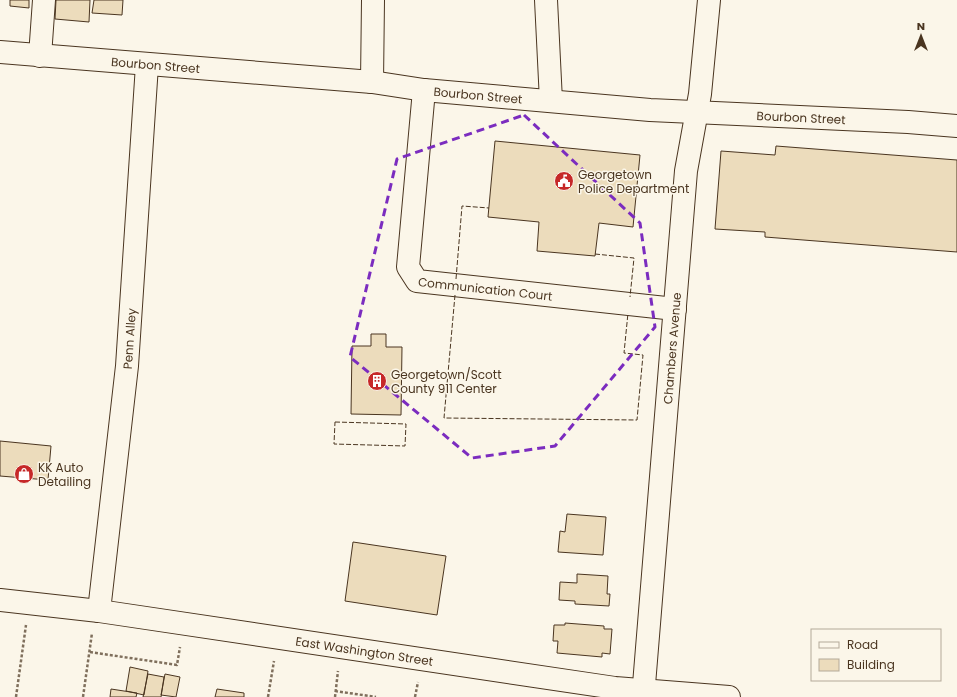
<svg xmlns="http://www.w3.org/2000/svg" width="957" height="697" viewBox="0 0 957 697" font-family="Poppins,sans-serif">
  <style>
    .building { fill: #ecdcbc; stroke: #4a3520 }
    .lines { fill: none; stroke-linecap: round; stroke-linejoin: round }
    .minor-casing { stroke: #4a3520; stroke-width: 24 }
    .path { stroke: #7f6f5c; stroke-width: 2.5; stroke-dasharray: 3 2; stroke-linecap: butt }
    .minor { stroke: #fbf6e9; stroke-width: 22 }
    .fence { stroke: #4a3520; stroke-width: 1; stroke-dasharray: 5 2; stroke-linecap: butt }
    .marked { fill: none; stroke: #7b2cbf; stroke-width: 3; stroke-dasharray: 8 5; stroke-linejoin: round }
    .labels { text-anchor: middle; dominant-baseline: central; stroke-width: 3; stroke-linejoin: round; paint-order: stroke }
    .street-label { font-size: 12px; fill: #4a3520; stroke: #fbf6e9 }
    .poi-label { font-size: 12px; fill: #4a3520; stroke: #fbf6e9; text-anchor: start }
  </style>
  <rect width="100%" height="100%" fill="#fbf6e9"/>
  <path class="building" d="M 10,0 L 29,0 L 29,8 L 10,6 Z
    M 56,0 L 90,0 L 89,22 L 55,19 Z
    M 94,0 L 123,0 L 122,15 L 92,13 Z
    M 495,141 L 640,155 L 633,227 L 599,223 L 595,256 L 537,251 L 539,222 L 488,217 Z
    M 776,146 L 957,160 L 957,252 L 765,237 L 765,232 L 715,229 L 721,151 L 775,155 Z
    M 371,334 L 386,334 L 386,347 L 402,347 L 401,415 L 351,414 L 352,346 L 371,346 Z
    M 0,441 L 51,446 L 48,480 L 0,476 Z
    M 567,514 L 606,517 L 603,555 L 558,552 L 560,531 L 565,532 Z
    M 353,542 L 446,556 L 437,615 L 345,601 Z
    M 577,574 L 608,576 L 607,594 L 610,594 L 609,606 L 575,604 L 575,601 L 559,600 L 560,582 L 577,583 Z
    M 565,623 L 604,626 L 604,629 L 612,629 L 610,654 L 602,653 L 602,657 L 557,653 L 558,641 L 553,641 L 554,625 L 565,625 Z
    M 130,667 L 148,671 L 144,695 L 126,691 Z
    M 148,674 L 164,677 L 161,697 L 143,697 Z
    M 165,674 L 180,677 L 176,697 L 161,695 Z
    M 111,689 L 137,693 L 136,697 L 110,697 Z
    M 217,689 L 244,693 L 244,697 L 215,697 Z"/>
  <g class="lines">
    <g class="minor-casing">
      <g id="minor">
        <path d="M 546,0 L 551,101"/>
        <path id="s1" d="M 0,52 L 372,82 L 424,90 L 650,110 L 908,122 L 957,126"/>
        <path d="M 40,56 L 44,0"/>
        <path d="M 372,82 L 373,0"/>
        <path id="s2" d="M 424,90 L 408,267 L 417,281 L 675,309"/>
        <path id="s3" d="M 0,600 L 99,611 L 615,688 L 729,697"/>
        <path id="s4" d="M 99,611 L 127,366 L 147,65"/>
        <path id="s5" d="M 643,697 L 686,171 L 700,94 L 709,0"/>
      </g>
    </g>
    <path class="path" d="M 90,652 L 177,665 L 180,647
      M 335,691 L 376,697
      M 16,697 L 26,625
      M 83,697 L 92,633
      M 268,697 L 274,661
      M 335,697 L 338,671
      M 415,697 L 418,682"/>
    <use href="#minor" class="minor"/>
    <path class="fence" d="M 595,254 L 634,258 L 630,297
      M 456,279 L 462,206 L 489,208
      M 455,295 L 444,418 L 637,420 L 643,355 L 624,353 L 628,313
      M 335,422 L 406,424 L 405,446 L 334,444 Z"/>
  </g>
  <path class="marked" d="M 524,115 L 640,223 L 655,327 L 555,446 L 472,458 L 350,357 L 397,159 Z"/>
  <defs>
    <g id="civic-disc" transform="scale(1)"><circle r="9.5" fill="#c62828" stroke="#fbf6e9"/><path d="M-.6-6.5H3V-4.5H.6V-3L4-1V1h2V6H-6V1h2V-1L-.6-3ZM-1.2 2.5V6h2.4V2.5Z" fill="#fff"/></g>
    <g id="building-disc" transform="scale(1)"><circle r="9.5" fill="#c62828" stroke="#fbf6e9"/><path d="M-4-6H4V6H1V3H-1V6H-4ZM-2.5-4.3h1.7v1.8h-1.7ZM.8-4.3h1.7v1.8H.8ZM-2.5-1h1.7V.8h-1.7ZM.8-1h1.7V.8H.8Z" fill="#fff"/></g>
    <g id="shop-disc" transform="scale(1)"><circle r="9.5" fill="#c62828" stroke="#fbf6e9"/><path d="M-5-2.5h2.3a2.7 3.5 0 0 1 5.4 0H5L5.5 6h-11ZM-1.5-2.5h3a1.5 2.3 0 0 0-3 0Z" fill="#fff"/></g>
  </defs>
  <g fill-rule="evenodd">
    <use href="#civic-disc" x="564" y="181"/>
    <use href="#building-disc" x="377" y="381"/>
    <use href="#shop-disc" x="24" y="474"/>
  </g>
  <g class="labels">
    <g class="street-label">
      <text stroke="none"><textPath href="#s1" startOffset="156">Bourbon Street</textPath></text>
      <text stroke="none"><textPath href="#s1" startOffset="480">Bourbon Street</textPath></text>
      <text stroke="none"><textPath href="#s1" startOffset="804">Bourbon Street</textPath></text>
      <text stroke="none"><textPath href="#s2" startOffset="263">Communication Court</textPath></text>
      <text stroke="none"><textPath href="#s4" startOffset="274">Penn Alley</textPath></text>
      <text stroke="none"><textPath href="#s5" startOffset="350">Chambers Avenue</textPath></text>
      <text stroke="none"><textPath href="#s3" startOffset="368">East Washington Street</textPath></text>
    </g>
    <g class="poi-label">
      <text x="578" y="174">Georgetown<tspan x="578" dy="14">Police Department</tspan></text>
      <text x="391" y="374">Georgetown/Scott<tspan x="391" dy="14">County 911 Center</tspan></text>
      <text x="38" y="467">KK Auto<tspan x="38" dy="14">Detailing</tspan></text>
    </g>
  </g>
  <rect x="811" y="629" width="130" height="52" fill="#fbf6e9" stroke="#b4a999"/>
  <rect x="819" y="642" width="20" height="6" fill="#fbf6e9" stroke="#b4a999"/>
  <text x="847" y="649" font-size="12" fill="#4a3520">Road</text>
  <rect x="819" y="659" width="20" height="12" fill="#ecdcbc" stroke="#b4a999"/>
  <text x="847" y="669" font-size="12" fill="#4a3520">Building</text>
  <g transform="translate(921 36)" stroke="#fbf6e9" stroke-width="3" paint-order="stroke">
  <path d="M0-3L7 15L0 10L-7 15Z" fill="#4a3520"/>
  <text y="-6" font-size="11" font-weight="bold" text-anchor="middle" fill="#4a3520">N</text>
  </g>
</svg>
